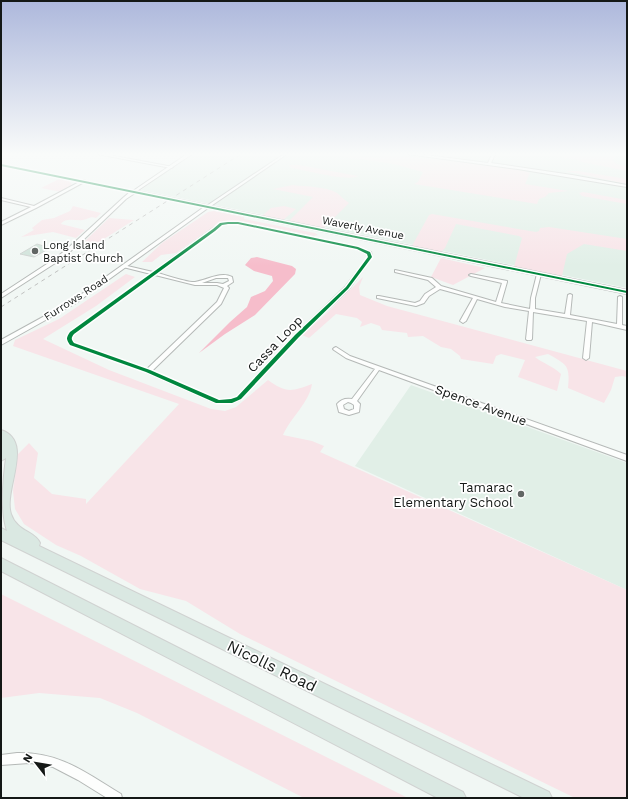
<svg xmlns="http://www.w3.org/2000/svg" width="628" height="799" viewBox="0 0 628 799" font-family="'Work Sans',sans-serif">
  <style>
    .built { fill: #e1efe7 }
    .green { fill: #f8e4e8 }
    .water { fill: #f6bdcb }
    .building { fill: #d0e3da; stroke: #ced2d0 }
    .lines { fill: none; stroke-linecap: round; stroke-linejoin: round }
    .minor-casing { stroke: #b5b9b7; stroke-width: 2 }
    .tertiary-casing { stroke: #b5b9b7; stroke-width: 2 }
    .trunk-casing { stroke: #d0d2d1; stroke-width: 2 }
    .minor { fill: #fdfefd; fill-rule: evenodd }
    .tertiary { fill: #fdfefd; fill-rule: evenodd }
    .trunk { fill: #dae8e2; fill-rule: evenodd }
    .rail { stroke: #c0c1c0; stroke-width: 1; stroke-dasharray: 4 4; stroke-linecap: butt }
    .cycleway-casing { stroke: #fff; stroke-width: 3 }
    .cycleway { fill: #00873e; fill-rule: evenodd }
    .poi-dot { fill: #616664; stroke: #fff; stroke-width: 1.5 }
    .labels { text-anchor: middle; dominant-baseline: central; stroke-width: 3.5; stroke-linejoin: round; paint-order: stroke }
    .far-street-label { font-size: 11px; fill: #141816; stroke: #fff }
    .far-poi-label { font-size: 11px; fill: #141816; stroke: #fff; text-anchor: start }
    .street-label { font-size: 13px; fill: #141816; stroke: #fff }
    .poi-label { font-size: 13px; fill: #141816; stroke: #fff; text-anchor: end }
    .near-street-label { font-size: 16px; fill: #141816; stroke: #fff }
  </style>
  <rect width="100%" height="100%" fill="#f1f7f4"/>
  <path class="built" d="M 190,154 L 627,155 L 627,288 L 141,190 Z
    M 411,385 L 627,463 L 627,590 L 355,466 Z"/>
  <path class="green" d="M 326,154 L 345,154 L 377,158 L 390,155 L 477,163 L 525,171 L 530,173 L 525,184 L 568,191 L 549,193 L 545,197 L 539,199 L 537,204 L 414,184 L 418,182 L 423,172 L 394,164 Z
    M 538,154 L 563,156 L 567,154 L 624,154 L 617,155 L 613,160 L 615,163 L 627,167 L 627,171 L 582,162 L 576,159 Z
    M 290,165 L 299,165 L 358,176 C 349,182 304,170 292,168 L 289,166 Z
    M 565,171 L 578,171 L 627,179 L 627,184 Z
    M 59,179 L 67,179 L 71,183 L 72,186 L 61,192 L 41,188 Z
    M 293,185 C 307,187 325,186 337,193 C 341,196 344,200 349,203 L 323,229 L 288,222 L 313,197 L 273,189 Z
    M 583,192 L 627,200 L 627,204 L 582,196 L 579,193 Z
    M 73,206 L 101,213 L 96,218 C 90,216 89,219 83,220 C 75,221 66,217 61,224 L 85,230 L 76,238 L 53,232 L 21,237 L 34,230 L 32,228 L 42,220 L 54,218 L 70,211 Z
    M 284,206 L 296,209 L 282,221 L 262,216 L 271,208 Z
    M 214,211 L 244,217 L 244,219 L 315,233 L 318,235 L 314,236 L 240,221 L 226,222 L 218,225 L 209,231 L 205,230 L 207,231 L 176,253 L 161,255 L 152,262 L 142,262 L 162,243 L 208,212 Z
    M 432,214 L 536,232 L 539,231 L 540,228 L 549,227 L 627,239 L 627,251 L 584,244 L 567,254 L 562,276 L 514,267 L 522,238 L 519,236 L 456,224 L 445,248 L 441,252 L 412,246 L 429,215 Z
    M 109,218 L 134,220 L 96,244 L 85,241 Z
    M 441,258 L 485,268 L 453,285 L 431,277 Z
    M 126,274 L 135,277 L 96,306 L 43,339 L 109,370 L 211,409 L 225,411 L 236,407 L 268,380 C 286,393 291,392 312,384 C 309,403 291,417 283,435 L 312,441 L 324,446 L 320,452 L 627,590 L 627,798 L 575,798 L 240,634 L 186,601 L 140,589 L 81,556 L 56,545 L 24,524 L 15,509 L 13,491 L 18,454 L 29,443 L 38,453 L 34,478 L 52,494 L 86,499 L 86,504 L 179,404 L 13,346 L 15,340 L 59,319 Z
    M 363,277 L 359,287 L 360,295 L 387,306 L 627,371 L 627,377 L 622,376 L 615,377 L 611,390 L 604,403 L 568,388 C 570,366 568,365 548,354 L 535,357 C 544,364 553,366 561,374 L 557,391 L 518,377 L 525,360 L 501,354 L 496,356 L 493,364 L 461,359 L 460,356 L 451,349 L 441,347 L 423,336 L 408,337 L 407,333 L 382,330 L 380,326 L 371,323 L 360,327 L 362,322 L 357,318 L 336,314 L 309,338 L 302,335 L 327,313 Z
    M 1,594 L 408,798 L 304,798 L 137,713 L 100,698 L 39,693 L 1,698 Z"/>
  <path class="water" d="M 257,257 L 292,266 L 296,269 L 295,274 L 255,315 L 225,334 L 199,353 L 230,322 L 247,307 L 251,297 L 265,291 L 273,281 L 272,276 L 254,271 L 245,265 L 251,258 Z"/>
  <path class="building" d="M 37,244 L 50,248 L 34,257 L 20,254 Z"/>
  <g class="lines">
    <g class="minor-casing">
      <path id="minor" d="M 97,154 L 104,154 L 173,167 L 171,168 Z
        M 284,154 L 287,154 L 208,208 L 205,207 Z
        M 407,154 L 418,154 L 488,163 L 492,154 L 495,154 L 491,163 L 572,175 L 627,185 L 627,187 L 518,169 Z
        M 83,180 L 86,181 L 36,208 L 1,225 L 1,222 L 31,207 L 1,200 L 1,198 L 34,206 Z
        M 228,222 L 238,222 L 358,247 L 371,252 L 372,257 L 349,289 L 299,337 L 241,399 L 232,403 L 216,403 L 146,372 L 70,345 C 66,339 66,338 70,332 L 151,274 L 123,267 L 123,265 L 153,272 L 220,223 ZM 228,224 L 238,224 L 357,249 L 367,254 L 368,257 L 345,287 L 295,335 L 237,397 L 231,399 L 219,400 L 152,371 L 221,304 L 229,288 L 227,286 L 233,282 L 232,277 C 221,271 207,280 195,282 C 189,283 165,275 158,273 L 222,225 ZM 155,275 L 195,285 L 217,285 L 224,288 L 217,302 L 147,369 L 74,343 C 71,339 71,338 74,334 ZM 216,278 L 228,278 L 229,281 L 223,284 L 217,283 L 202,283 Z
        M 395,270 L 432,278 L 441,286 L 496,302 L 502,283 L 471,276 L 469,275 L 471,274 L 507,281 L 507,282 L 501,303 L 530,309 L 531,298 L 537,274 L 537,273 L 541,273 L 541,274 L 535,298 L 535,309 L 565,314 L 568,295 L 570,294 L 572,295 L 570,315 L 617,324 L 618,297 L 620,296 L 622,297 L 622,325 L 627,326 L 627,330 L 592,322 L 589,358 L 586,360 L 583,358 L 587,321 L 533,312 L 532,339 L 531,340 L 527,340 L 526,339 L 529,311 L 505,307 L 477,299 L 466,321 L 463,323 L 460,321 L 473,298 L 440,289 L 429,296 L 424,303 L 416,306 L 377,298 L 377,296 L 379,296 L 415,303 L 420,301 L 425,294 L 436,287 L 428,280 L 395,272 Z
        M 336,347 L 350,356 L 627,455 L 627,461 L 379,370 L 357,401 L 360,404 L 359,412 L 349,415 L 339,412 L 337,404 C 341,399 346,398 352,399 L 375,369 L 346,358 L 334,350 L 333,349 L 334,348 ZM 348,402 L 351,403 L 354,405 L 354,409 L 349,411 L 344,409 L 343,405 Z
        M 17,753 C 61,752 86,773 121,794 L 122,798 L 107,798 L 78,780 L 53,767 L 40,764 L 29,763 L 1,765 L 1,755 Z"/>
    </g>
    <g class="tertiary-casing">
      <path id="tertiary" d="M 187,154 L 192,154 L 137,191 L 627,290 L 627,294 L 208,208 L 76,303 L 1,345 L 1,340 L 72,301 L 204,207 L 135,193 L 126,199 L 79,244 L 60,260 L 1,298 L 1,294 L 56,258 L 75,242 L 124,197 L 130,192 L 1,166 L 1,164 L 133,191 Z"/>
    </g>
    <g class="trunk-casing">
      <path id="trunk" d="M 1,430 C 35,441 3,490 11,514 C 17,532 35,531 40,543 L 39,546 L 549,792 L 552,798 L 524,798 L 1,540 L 1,528 L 7,531 C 0,510 3,481 6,458 L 1,461 Z
        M 1,558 L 463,792 L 466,798 L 438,798 L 1,571 Z"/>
    </g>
    <use href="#minor" class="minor"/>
    <use href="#tertiary" class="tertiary"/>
    <use href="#trunk" class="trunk"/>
    <path class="rail" d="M 1,307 L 241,154"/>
    <g class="cycleway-casing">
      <path id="cycleway" d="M 1,164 L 627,291 L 627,293 L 1,166 Z
        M 228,222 L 238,222 L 358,247 L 370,252 L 372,257 L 348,289 L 299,337 L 241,399 L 232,403 L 216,403 L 146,372 L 70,345 C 66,339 66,338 70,332 L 213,229 L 220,223 ZM 228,224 L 238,224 L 357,249 L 367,254 L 368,257 L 346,287 L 295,335 L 237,397 L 231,399 L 219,400 L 150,370 L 74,343 C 71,339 71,338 74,334 L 215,231 L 222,225 Z"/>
    </g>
    <use href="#cycleway" class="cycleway"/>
  </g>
  <linearGradient id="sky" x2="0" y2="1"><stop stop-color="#adb8dc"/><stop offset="0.58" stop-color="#f9fbfa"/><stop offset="1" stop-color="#f9fbfa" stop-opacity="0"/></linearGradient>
  <rect width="628" height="266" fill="url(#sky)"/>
  <g class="poi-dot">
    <circle cx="35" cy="251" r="4"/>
    <circle cx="521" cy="494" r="4"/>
  </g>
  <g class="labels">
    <g class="far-street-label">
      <text transform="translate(363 228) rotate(11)">Waverly Avenue</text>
      <text transform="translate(76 298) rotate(-33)">Furrows Road</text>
    </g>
    <g class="far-poi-label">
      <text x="43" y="245">Long Island<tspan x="43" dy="13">Baptist Church</tspan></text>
    </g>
    <g class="street-label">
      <text transform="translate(275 344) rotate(-46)">Cassa Loop</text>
      <text transform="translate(481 405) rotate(20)">Spence Avenue</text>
    </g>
    <g class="poi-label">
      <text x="513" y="487">Tamarac<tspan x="513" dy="15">Elementary School</tspan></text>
    </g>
    <g class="near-street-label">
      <text transform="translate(272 666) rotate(26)">Nicolls Road</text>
    </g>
  </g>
  <rect width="628" height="799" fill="none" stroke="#141816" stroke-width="4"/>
  <g transform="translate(36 763) rotate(301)" stroke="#ffffff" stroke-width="3" paint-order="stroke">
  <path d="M0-3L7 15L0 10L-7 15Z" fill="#141816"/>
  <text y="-6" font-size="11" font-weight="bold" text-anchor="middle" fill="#141816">N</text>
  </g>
</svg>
